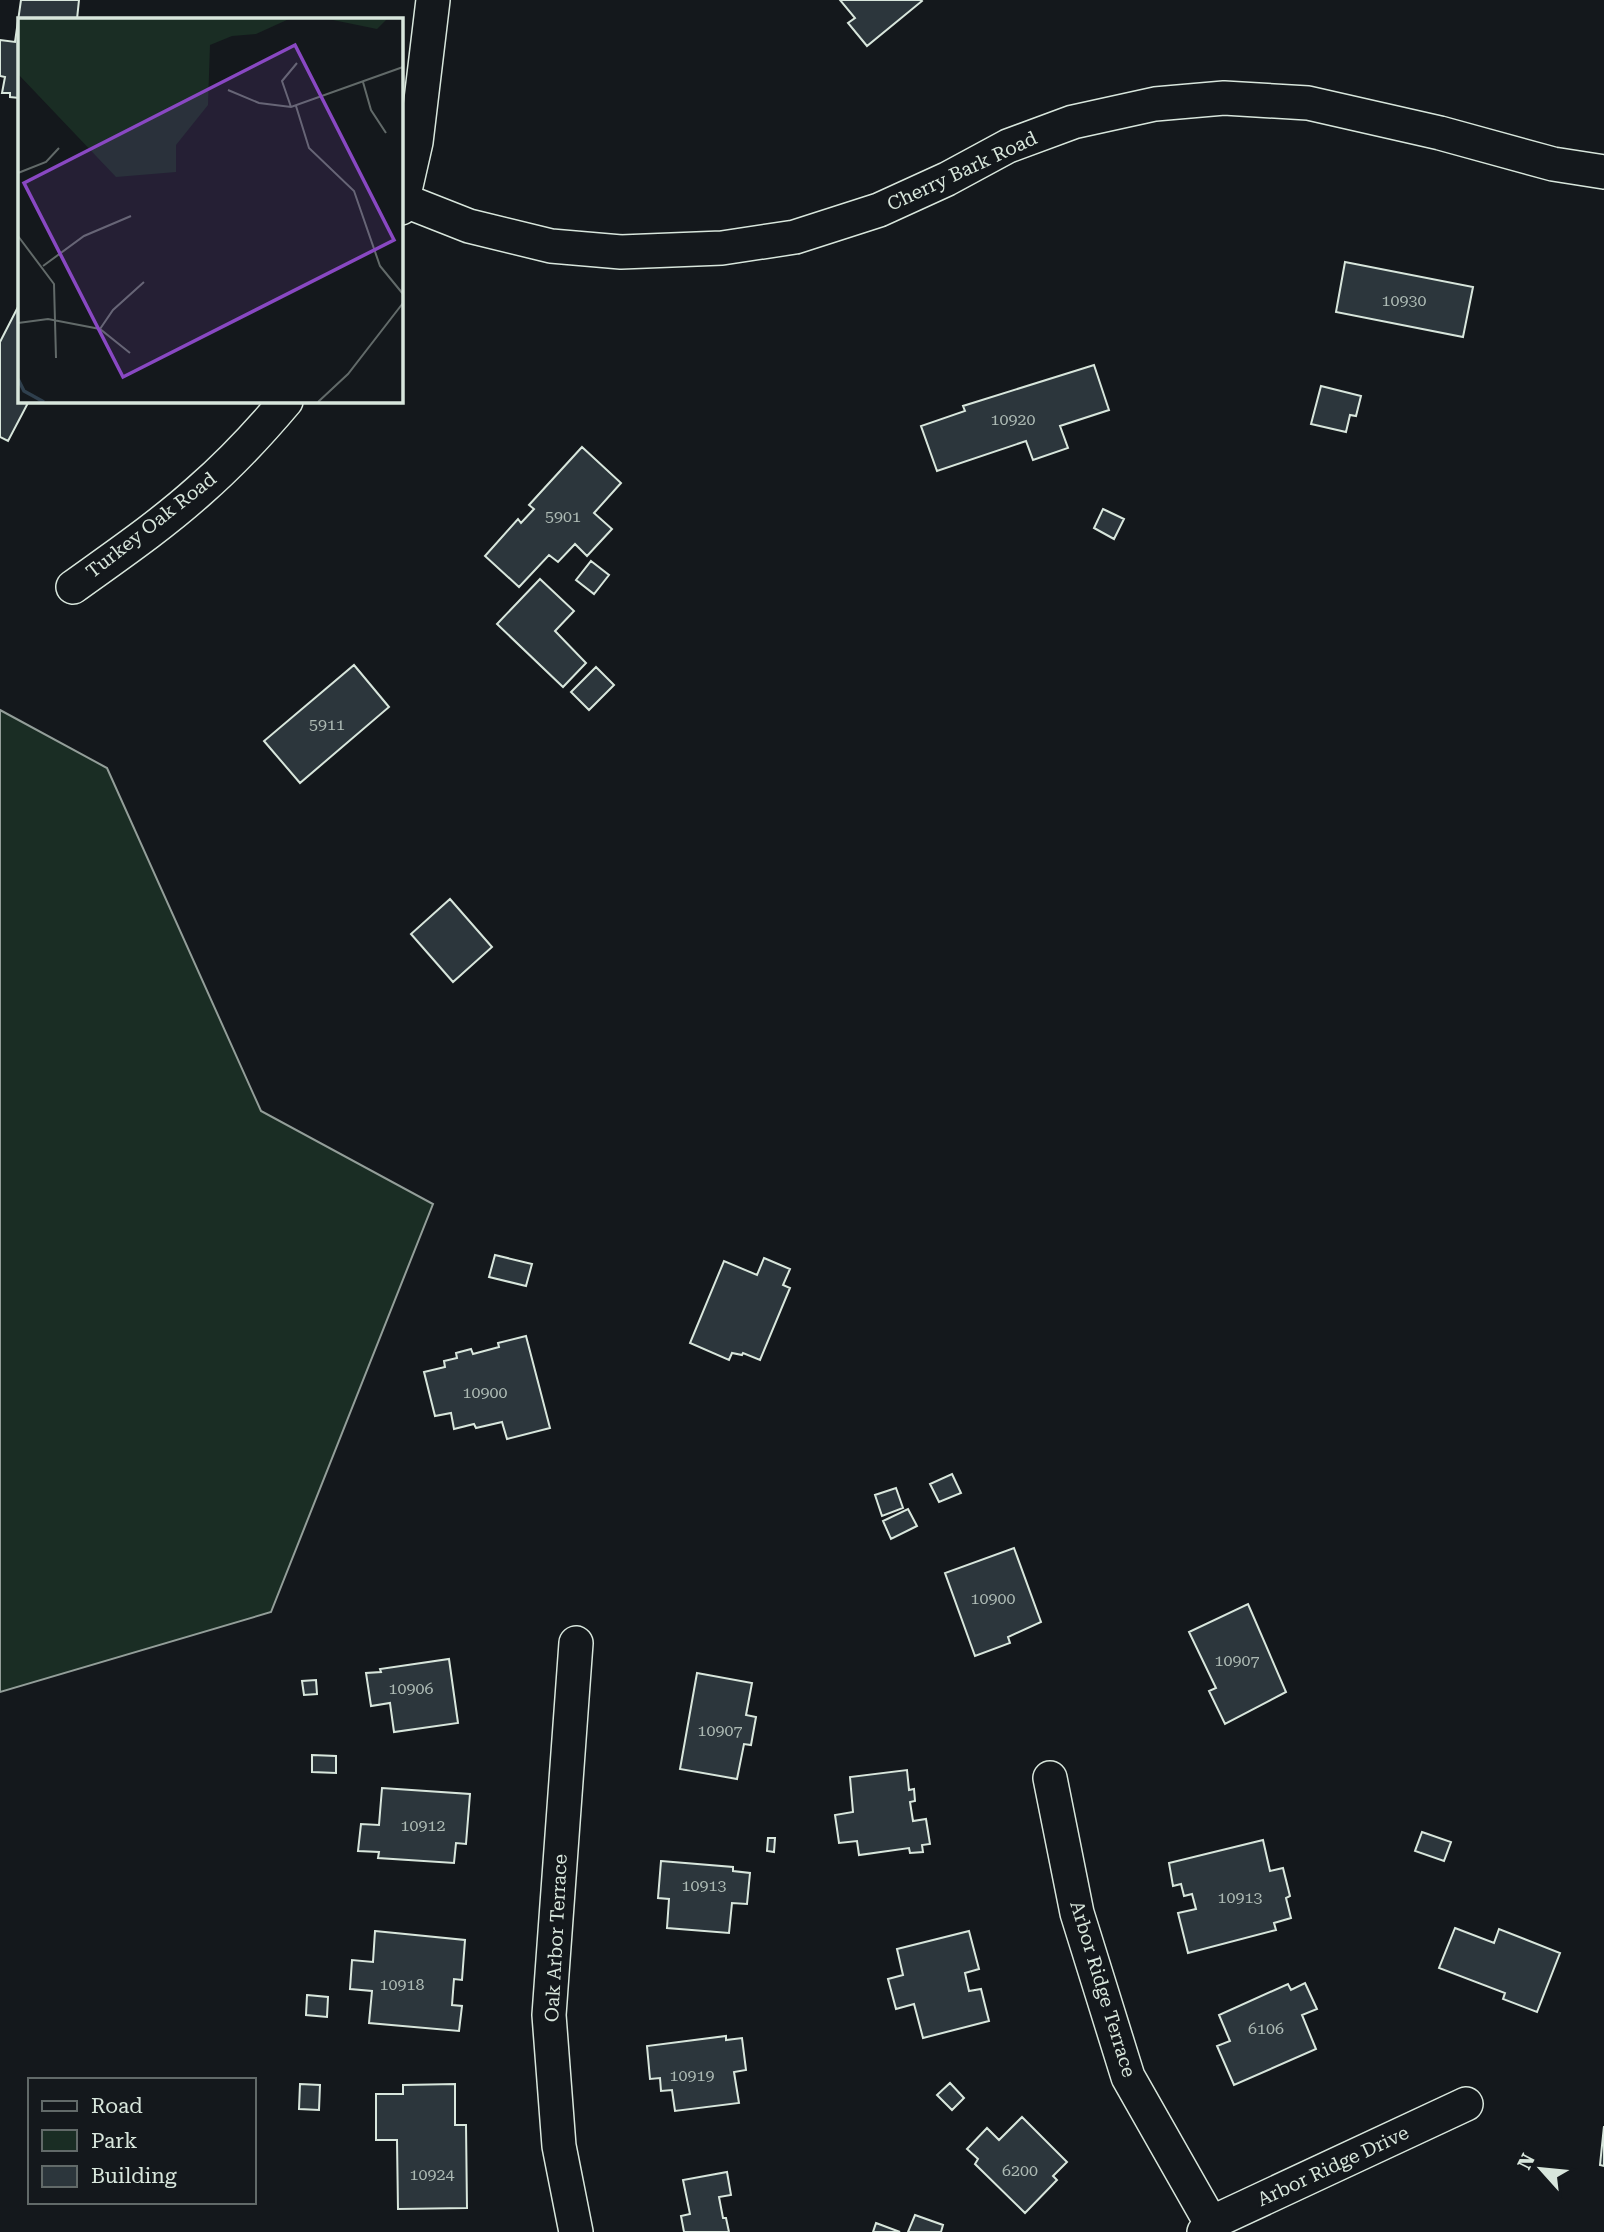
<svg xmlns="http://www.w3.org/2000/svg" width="1604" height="2232" viewBox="0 0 1604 2232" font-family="'Roboto Serif',serif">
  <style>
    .green { fill: #1a2d24; stroke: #939e99; stroke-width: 2 }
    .building { fill: #2c363c; stroke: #d8e6dc; stroke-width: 2 }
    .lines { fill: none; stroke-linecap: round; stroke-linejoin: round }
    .minor-casing { stroke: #d8e6dc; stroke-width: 36 }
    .minor { stroke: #14181c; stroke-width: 33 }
    .labels { text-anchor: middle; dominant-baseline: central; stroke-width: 5; stroke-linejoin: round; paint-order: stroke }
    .number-label { font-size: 16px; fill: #adbab4 }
    .street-label { font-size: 19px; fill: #d8e6dc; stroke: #14181c }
    .inset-river { fill: none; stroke: #2f3f4d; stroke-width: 3.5 }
    .inset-road { fill: none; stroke: #626a69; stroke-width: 2 }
    .view { fill: #8948c3; fill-opacity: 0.15; stroke: #8948c3; stroke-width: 3.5 }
    .inset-edge { fill: none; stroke: #d8e6dc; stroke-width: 3.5 }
  </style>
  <rect width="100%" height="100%" fill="#14181c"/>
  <path class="green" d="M 0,710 L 107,768 L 261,1111 L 433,1204 L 271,1612 L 0,1692 Z"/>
  <path class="building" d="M 21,0 L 79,0 L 77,19 L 19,19 L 19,98 L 10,97 L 10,93 L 2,93 L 5,77 L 0,76 L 0,40 L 15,42 Z
    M 840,0 L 921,0 L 922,1 L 867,46 L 848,23 L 855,18 Z
    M 1345,262 L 1473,287 L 1463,337 L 1336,312 Z
    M 19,305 L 19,401 L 29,401 L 8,441 L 0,437 L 0,342 Z
    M 1094,365 L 1109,410 L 1060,426 L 1068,448 L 1033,460 L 1026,441 L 937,471 L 921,426 L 965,411 L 963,406 Z
    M 1321,386 L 1361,396 L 1356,416 L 1350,415 L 1346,432 L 1311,424 Z
    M 582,447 L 621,483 L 594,513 L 612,529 L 587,556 L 575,544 L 558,562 L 549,555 L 519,587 L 485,556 L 518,519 L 521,523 L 534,509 L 529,505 Z
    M 1103,509 L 1124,519 L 1114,539 L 1094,528 Z
    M 591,561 L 609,575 L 594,594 L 576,580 Z
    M 540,579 L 574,611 L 555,631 L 586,663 L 563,687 L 497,624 Z
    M 354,665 L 389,707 L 300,783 L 264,741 Z
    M 596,667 L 614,685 L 589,710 L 571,692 Z
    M 450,899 L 492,947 L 453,982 L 411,934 Z
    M 495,1255 L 532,1264 L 526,1286 L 489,1277 Z
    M 764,1258 L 790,1269 L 783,1285 L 790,1288 L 760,1360 L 743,1353 L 742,1355 L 732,1353 L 729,1360 L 690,1343 L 724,1261 L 757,1275 Z
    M 526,1336 L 550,1428 L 507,1439 L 502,1422 L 476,1428 L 474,1424 L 454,1429 L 451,1413 L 435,1416 L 424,1372 L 445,1367 L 444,1361 L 457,1358 L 456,1353 L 471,1349 L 473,1354 L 499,1347 L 498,1343 Z
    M 952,1474 L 961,1493 L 939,1502 L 930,1484 Z
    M 896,1488 L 903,1508 L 882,1516 L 875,1495 Z
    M 908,1509 L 917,1526 L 891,1539 L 883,1521 Z
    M 1014,1548 L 1041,1622 L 1008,1637 L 1010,1643 L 975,1656 L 945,1573 Z
    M 1248,1604 L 1286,1692 L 1225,1724 L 1209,1691 L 1216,1688 L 1189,1632 Z
    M 449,1659 L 458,1723 L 394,1732 L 390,1703 L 371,1706 L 366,1673 L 381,1672 L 380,1669 Z
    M 697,1673 L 752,1683 L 746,1715 L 756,1717 L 751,1745 L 744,1744 L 737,1779 L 680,1769 Z
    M 316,1680 L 317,1694 L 304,1695 L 302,1681 Z
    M 312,1755 L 336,1756 L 336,1773 L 312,1772 Z
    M 907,1770 L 909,1790 L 914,1789 L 915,1801 L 910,1802 L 913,1821 L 926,1819 L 930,1844 L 922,1845 L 923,1852 L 910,1853 L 909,1848 L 859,1855 L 857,1841 L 839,1843 L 835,1815 L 853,1812 L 850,1777 Z
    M 382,1788 L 470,1794 L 466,1844 L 456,1843 L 454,1863 L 378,1858 L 379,1852 L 358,1851 L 361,1824 L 379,1825 Z
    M 1422,1832 L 1451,1842 L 1444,1861 L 1415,1851 Z
    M 768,1838 L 775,1838 L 774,1852 L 767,1851 Z
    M 1263,1840 L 1270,1871 L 1283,1868 L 1290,1896 L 1286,1898 L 1291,1918 L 1274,1923 L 1276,1930 L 1188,1953 L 1178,1913 L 1196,1909 L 1192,1894 L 1184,1896 L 1181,1884 L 1173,1886 L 1169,1863 Z
    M 661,1861 L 733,1867 L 733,1871 L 750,1873 L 747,1904 L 732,1903 L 729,1933 L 667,1928 L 669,1899 L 658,1898 Z
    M 1455,1928 L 1494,1943 L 1499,1929 L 1560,1953 L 1537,2012 L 1503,1999 L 1505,1993 L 1439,1968 Z
    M 375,1931 L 465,1940 L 462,1980 L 454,1979 L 452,2005 L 462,2006 L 459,2031 L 369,2023 L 372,1991 L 350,1989 L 352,1960 L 373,1962 Z
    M 969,1931 L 979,1969 L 965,1973 L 969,1991 L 981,1989 L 989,2021 L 923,2038 L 914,2004 L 896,2009 L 888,1979 L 903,1975 L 897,1949 Z
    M 1305,1983 L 1317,2009 L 1302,2015 L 1316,2049 L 1234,2085 L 1217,2046 L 1230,2041 L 1219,2015 L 1288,1984 L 1291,1990 Z
    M 307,1995 L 328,1997 L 327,2017 L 306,2015 Z
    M 726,2036 L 726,2040 L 742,2038 L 746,2070 L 734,2072 L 739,2103 L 675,2111 L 672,2090 L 661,2091 L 660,2078 L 650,2079 L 647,2046 Z
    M 950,2083 L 964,2098 L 952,2110 L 937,2095 Z
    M 300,2084 L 320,2085 L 319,2110 L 299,2109 Z
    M 455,2084 L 455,2125 L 466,2125 L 467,2208 L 398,2209 L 397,2140 L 376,2140 L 376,2094 L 403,2094 L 403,2085 Z
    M 1022,2117 L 1067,2162 L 1053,2176 L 1057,2180 L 1025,2213 L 975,2164 L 978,2159 L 967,2149 L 987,2128 L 999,2140 Z
    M 1604,2126 L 1604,2166 L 1600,2165 Z
    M 727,2172 L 731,2195 L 719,2197 L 723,2218 L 726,2218 L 729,2232 L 684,2232 L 681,2216 L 690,2214 L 683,2180 Z
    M 915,2215 L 943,2225 L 941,2232 L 908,2232 Z
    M 876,2223 L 900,2232 L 873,2232 Z"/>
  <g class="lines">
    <g class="minor-casing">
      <path id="minor" d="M 403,200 L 469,226 L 551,246 L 621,252 L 722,248 L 795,237 L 879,210 L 947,179 L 1008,146 L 1073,122 L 1155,104 L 1224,98 L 1308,103 L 1440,133 L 1553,164 L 1604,172
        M 401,208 L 416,142 L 433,0
        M 73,587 C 116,556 160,526 199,491 C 230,464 259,433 286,401
        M 576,1643 L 549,2015 L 559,2146 L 576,2232
        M 1050,1778 L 1077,1913 L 1128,2077 L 1211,2223
        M 1204,2232 L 1211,2223 L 1466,2104"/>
    </g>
    <use href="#minor" class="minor"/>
  </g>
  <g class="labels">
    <g class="number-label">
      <text x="1404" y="300">10930</text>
      <text x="1013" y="419">10920</text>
      <text x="563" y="516">5901</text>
      <text x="327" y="724">5911</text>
      <text x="485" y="1392">10900</text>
      <text x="993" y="1598">10900</text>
      <text x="1237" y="1660">10907</text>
      <text x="411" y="1688">10906</text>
      <text x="720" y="1730">10907</text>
      <text x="423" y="1825">10912</text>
      <text x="704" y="1885">10913</text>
      <text x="1240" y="1897">10913</text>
      <text x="402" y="1984">10918</text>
      <text x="1266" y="2028">6106</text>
      <text x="692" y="2075">10919</text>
      <text x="1020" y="2170">6200</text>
      <text x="432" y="2174">10924</text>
    </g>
    <g class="street-label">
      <text transform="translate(962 171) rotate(-25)">Cherry Bark Road</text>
      <text transform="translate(151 525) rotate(-38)">Turkey Oak Road</text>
      <text transform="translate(556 1938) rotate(-87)">Oak Arbor Terrace</text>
      <text transform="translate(1103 1989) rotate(73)">Arbor Ridge Terrace</text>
      <text transform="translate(1333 2166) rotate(-25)">Arbor Ridge Drive</text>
    </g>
  </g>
  <g transform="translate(18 18)">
    <rect width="385" height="385" fill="#14181c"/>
    <path d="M 0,1 L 271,1 L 238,16 L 214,18 L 192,27 L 190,87 L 158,127 L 158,154 L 98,159 L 0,56 ZM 310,1 L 369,1 L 359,11 Z" fill="#1a2d24"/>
    <path class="inset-river" d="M 0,361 L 6,373 L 26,384"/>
    <path class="inset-road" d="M 345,64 L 353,92 L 368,115M 210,72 L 241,85 L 273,89 L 385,49M 278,88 L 291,130 L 336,173 L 362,248 L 385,276M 273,89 L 264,63 L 279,45M 0,155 L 28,144 L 41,130M 0,218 L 36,266 L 38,340M 25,248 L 66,218 L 113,198M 0,305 L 30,301 L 82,311 L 112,335M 82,311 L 95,292 L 126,264M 300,384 L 330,356 L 385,285"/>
    <path class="view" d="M 277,27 L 376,222 L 105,359 L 6,165 Z"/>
    <rect width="385" height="385" class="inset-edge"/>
  </g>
  <rect x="28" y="2078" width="228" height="126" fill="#14181c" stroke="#626a69" stroke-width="2"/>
  <rect x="42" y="2101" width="35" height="10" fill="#14181c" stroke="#626a69" stroke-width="2"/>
  <text x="91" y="2113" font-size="21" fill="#d8e6dc">Road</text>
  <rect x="42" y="2130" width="35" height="21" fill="#1a2d24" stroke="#626a69" stroke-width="2"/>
  <text x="91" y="2148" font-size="21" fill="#d8e6dc">Park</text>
  <rect x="42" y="2166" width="35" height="21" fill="#2c363c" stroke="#626a69" stroke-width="2"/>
  <text x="91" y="2183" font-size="21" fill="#d8e6dc">Building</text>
  <g transform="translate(1541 2169) rotate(297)" stroke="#14181c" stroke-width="5" paint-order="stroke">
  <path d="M0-5L12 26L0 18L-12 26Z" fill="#d8e6dc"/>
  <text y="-10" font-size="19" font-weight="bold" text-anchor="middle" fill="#d8e6dc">N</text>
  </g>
</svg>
